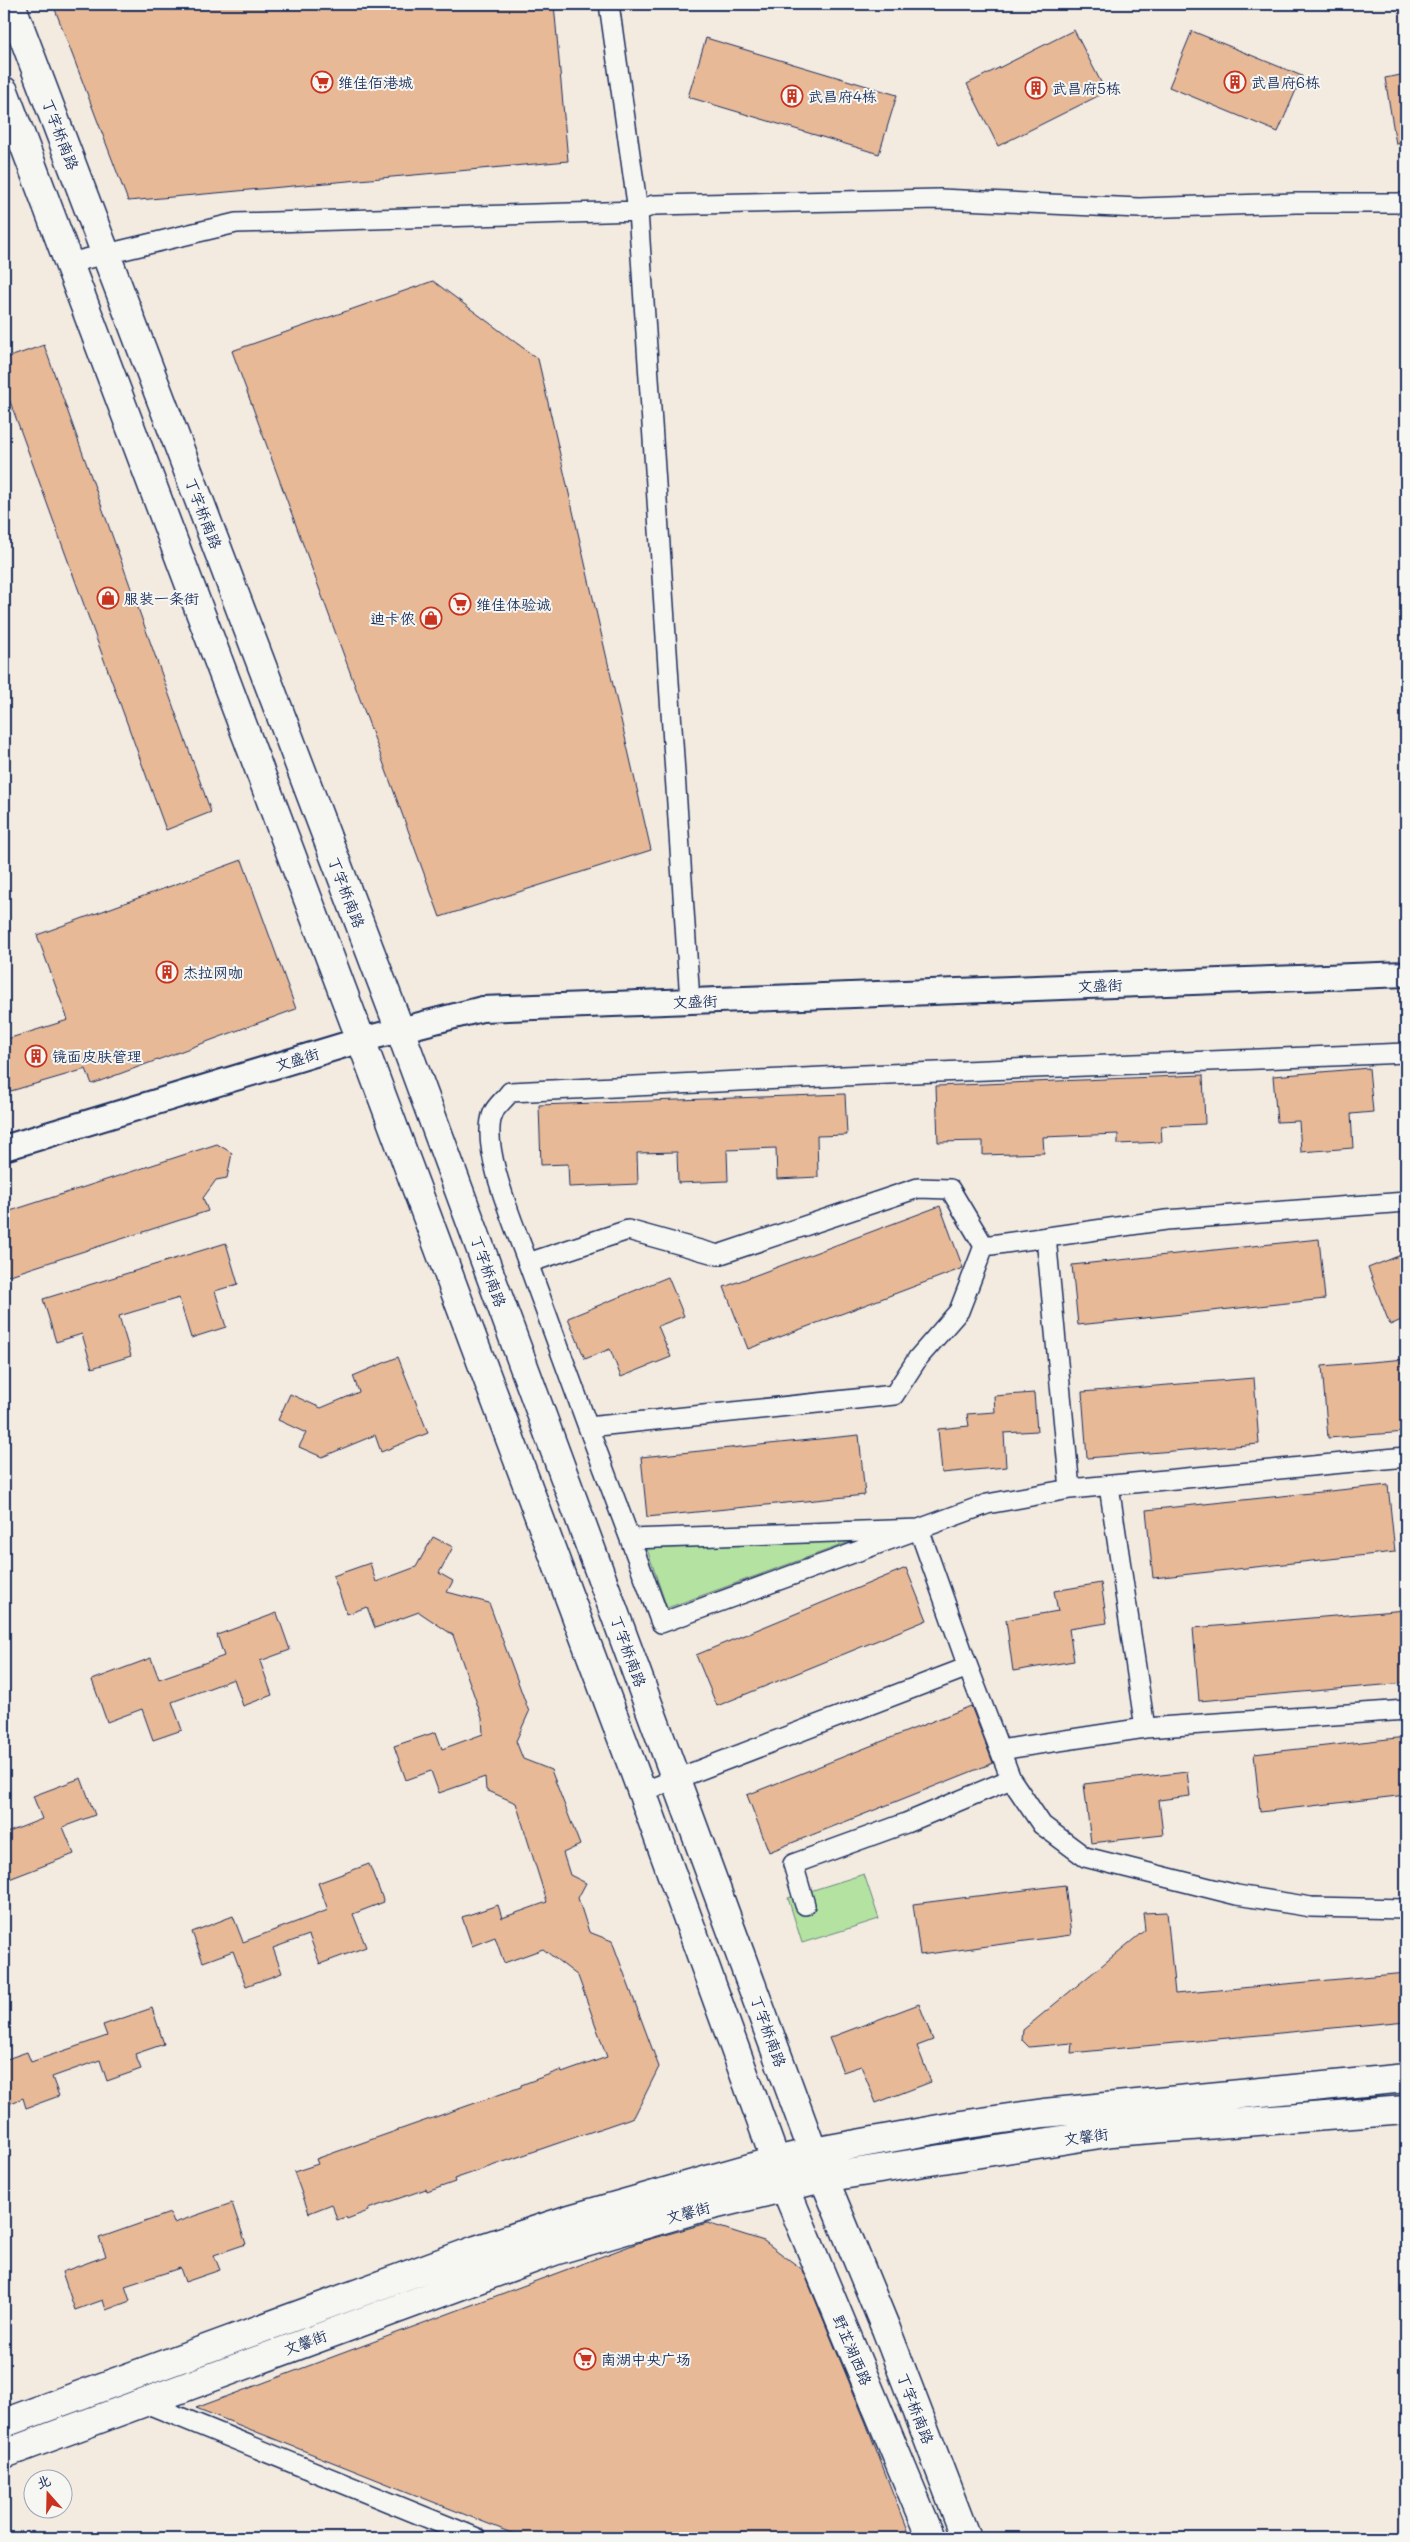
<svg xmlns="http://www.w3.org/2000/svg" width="1410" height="2542" viewBox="0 0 1410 2542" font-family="Mali,'LXGW WenKai TC',sans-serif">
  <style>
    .green { fill: #b4e2a1; stroke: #688880 }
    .building { fill: #e7b997; stroke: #1b2f5e }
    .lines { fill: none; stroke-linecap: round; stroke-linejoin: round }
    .minor-casing { stroke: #1b2f5e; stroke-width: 22 }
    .tertiary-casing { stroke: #1b2f5e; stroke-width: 28 }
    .secondary-casing { stroke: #1b2f5e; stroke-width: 31 }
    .minor { stroke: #f6f6f2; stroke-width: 19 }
    .tertiary { stroke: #f6f6f2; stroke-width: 24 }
    .secondary { stroke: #f6f6f2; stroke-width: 28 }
    .labels { text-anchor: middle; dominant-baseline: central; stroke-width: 4; stroke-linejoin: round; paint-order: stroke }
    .poi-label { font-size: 15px; fill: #1b2f5e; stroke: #f6f6f2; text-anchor: start }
    .street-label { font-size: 15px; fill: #1b2f5e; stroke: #f6f6f2 }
  </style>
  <rect width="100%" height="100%" fill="#f3eae0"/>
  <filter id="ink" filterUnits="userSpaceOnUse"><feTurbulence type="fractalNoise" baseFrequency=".02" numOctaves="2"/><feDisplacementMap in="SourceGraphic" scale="10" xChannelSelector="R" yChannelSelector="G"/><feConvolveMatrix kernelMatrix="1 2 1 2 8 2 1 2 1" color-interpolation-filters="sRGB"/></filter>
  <g filter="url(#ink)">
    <path class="green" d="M 861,1538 L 667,1608 L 647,1549 Z
      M 864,1874 L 879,1919 L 802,1943 L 788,1898 Z"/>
    <path class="building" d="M 53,4 L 554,4 L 568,161 L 128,201 Z
      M 1074,30 L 1106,92 L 998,146 L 967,84 Z
      M 1192,31 L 1302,76 L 1278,132 L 1169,87 Z
      M 706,38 L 897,95 L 879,154 L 688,97 Z
      M 1406,74 L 1406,143 L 1396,144 L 1385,78 Z
      M 433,281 L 538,359 L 651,850 L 440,917 L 232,351 Z
      M 44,345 L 211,812 L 166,830 L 4,385 L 4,359 Z
      M 242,860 L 296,1009 L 92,1084 L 86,1069 L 4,1093 L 4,1040 L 68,1020 L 37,935 Z
      M 1369,1068 L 1373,1112 L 1351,1114 L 1353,1148 L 1301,1152 L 1299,1121 L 1277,1122 L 1273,1076 Z
      M 1203,1075 L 1205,1124 L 1161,1126 L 1162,1142 L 1118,1144 L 1118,1134 L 1043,1137 L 1044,1153 L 983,1155 L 983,1141 L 938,1142 L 936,1086 Z
      M 845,1094 L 847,1135 L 817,1136 L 818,1177 L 777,1179 L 776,1148 L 727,1150 L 728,1181 L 678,1183 L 677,1152 L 637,1153 L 638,1184 L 569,1187 L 568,1164 L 541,1165 L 539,1105 Z
      M 217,1144 L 232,1153 L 227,1178 L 216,1180 L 203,1198 L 208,1211 L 4,1277 L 4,1213 Z
      M 940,1206 L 963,1268 L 748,1349 L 724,1287 Z
      M 1319,1239 L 1325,1299 L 1078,1325 L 1072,1265 Z
      M 226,1243 L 238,1284 L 215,1291 L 226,1327 L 191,1338 L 179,1298 L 119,1316 L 131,1356 L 92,1368 L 82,1334 L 56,1342 L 43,1299 Z
      M 1406,1253 L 1406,1318 L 1390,1325 L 1368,1268 Z
      M 668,1277 L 684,1316 L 658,1326 L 671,1357 L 621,1377 L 610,1349 L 585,1359 L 568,1318 Z
      M 398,1357 L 428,1433 L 381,1452 L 375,1435 L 322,1457 L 299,1447 L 306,1433 L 278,1420 L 290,1394 L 321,1408 L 359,1392 L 353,1376 Z
      M 1406,1359 L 1406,1432 L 1328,1438 L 1322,1366 Z
      M 1254,1378 L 1259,1444 L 1087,1458 L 1082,1392 Z
      M 1034,1393 L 1037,1431 L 1004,1433 L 1006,1467 L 942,1473 L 938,1429 L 969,1426 L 967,1414 L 995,1412 L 994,1396 Z
      M 859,1435 L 865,1495 L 647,1517 L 641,1457 Z
      M 1388,1485 L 1395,1552 L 1153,1578 L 1146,1510 Z
      M 433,1537 L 453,1547 L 439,1573 L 453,1581 L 447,1592 L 489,1603 L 529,1712 L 516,1741 L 523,1759 L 551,1770 L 580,1845 L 563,1853 L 570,1875 L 586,1883 L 578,1898 L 589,1932 L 612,1941 L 659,2067 L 634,2117 L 454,2179 L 455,2182 L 427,2192 L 426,2189 L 368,2209 L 368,2211 L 347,2219 L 346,2217 L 337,2220 L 332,2204 L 309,2213 L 294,2172 L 318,2164 L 316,2159 L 521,2087 L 521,2085 L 561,2070 L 562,2073 L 607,2057 L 578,1976 L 543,1949 L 504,1963 L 495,1937 L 472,1946 L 462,1917 L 498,1905 L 502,1918 L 547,1902 L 516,1803 L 486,1790 L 485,1777 L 439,1793 L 431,1771 L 406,1780 L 394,1746 L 436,1732 L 442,1749 L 483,1734 L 482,1718 L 453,1635 L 419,1612 L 375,1628 L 367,1607 L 347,1614 L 333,1576 L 370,1563 L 376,1582 L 416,1567 Z
      M 906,1568 L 927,1620 L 717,1706 L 696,1655 Z
      M 1101,1583 L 1107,1623 L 1069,1629 L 1074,1661 L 1013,1671 L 1006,1620 L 1058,1611 L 1054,1591 Z
      M 1406,1610 L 1406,1683 L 1199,1701 L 1193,1628 Z
      M 277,1613 L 290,1650 L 260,1661 L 272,1695 L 243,1706 L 234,1679 L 172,1702 L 182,1730 L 153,1740 L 142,1709 L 107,1722 L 92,1680 L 151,1658 L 159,1679 L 224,1656 L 217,1635 Z
      M 971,1706 L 993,1763 L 769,1852 L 747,1795 Z
      M 1406,1737 L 1406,1795 L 1260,1812 L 1254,1754 Z
      M 1187,1772 L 1190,1796 L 1159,1800 L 1163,1835 L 1091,1843 L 1084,1784 Z
      M 81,1778 L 95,1815 L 63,1827 L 74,1854 L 4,1881 L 4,1834 L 42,1819 L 33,1796 Z
      M 369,1864 L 384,1902 L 353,1914 L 366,1947 L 320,1964 L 309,1935 L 273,1948 L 282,1973 L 246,1986 L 233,1951 L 203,1962 L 192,1932 L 233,1916 L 243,1942 L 328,1910 L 318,1883 Z
      M 1065,1885 L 1071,1935 L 920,1955 L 913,1904 Z
      M 1167,1912 L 1175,1994 L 1406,1973 L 1406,2021 L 1071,2053 L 1072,2043 L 1029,2047 L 1022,2040 L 1023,2030 L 1145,1930 L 1143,1913 Z
      M 919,2004 L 933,2040 L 917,2046 L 931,2082 L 876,2103 L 861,2066 L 843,2072 L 829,2038 Z
      M 152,2008 L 164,2044 L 135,2054 L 141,2069 L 107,2081 L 100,2060 L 52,2077 L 59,2096 L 26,2108 L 23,2098 L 4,2106 L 4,2060 L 27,2052 L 31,2062 L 107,2036 L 103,2025 Z
      M 232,2203 L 246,2244 L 214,2255 L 220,2270 L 185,2282 L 180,2268 L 125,2286 L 130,2301 L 106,2310 L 103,2300 L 75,2310 L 62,2272 L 106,2256 L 99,2238 L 170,2213 L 174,2223 Z
      M 707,2223 L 764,2241 L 803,2270 L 866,2423 L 910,2538 L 524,2538 L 196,2408 L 643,2241 Z"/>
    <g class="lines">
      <g class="minor-casing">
        <path id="minor" d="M 609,4 L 638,211 L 690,1001
          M 69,263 L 236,223 L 638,211 L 654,205 L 940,199 L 1139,208 L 1296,203 L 1406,203
          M 1046,1237 L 1070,1489
          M 528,1263 C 516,1229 479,1147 493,1113 C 496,1106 505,1099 510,1092 L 864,1075 L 1406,1053
          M 588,1427 L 528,1263 L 628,1230 L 718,1255 L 918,1188 L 950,1189 L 984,1246 L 1166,1220 L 1406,1202
          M 630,1539 L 588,1427 L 894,1395 L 918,1358 L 959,1311 L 984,1246
          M 1145,1728 L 1406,1710
          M 1000,1750 L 1145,1728 L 1109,1486
          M 1011,1779 L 1042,1825 L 1085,1857 L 1237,1895 L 1311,1907 L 1406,1909
          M 642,1792 L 968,1667 L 919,1529 L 661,1623 L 630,1539 L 919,1529 L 987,1504 L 1070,1489 L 1406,1457
          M 805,1905 L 793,1864 L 906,1823 L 1011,1779 L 968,1667
          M 143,2402 L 477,2538"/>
      </g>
      <g class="tertiary-casing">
        <path id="tertiary" d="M 4,1148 L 361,1040 L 482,1009 L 1406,974"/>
      </g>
      <g class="secondary-casing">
        <path id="secondary" d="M 11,4 L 400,1030 L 813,2152 L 886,2329 L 966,2538
          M 4,91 L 361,1040 L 642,1792 L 785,2187 L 931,2538
          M 4,2423 L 476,2250 L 570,2219 L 775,2161 L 813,2152 L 961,2125 L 1044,2113 L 1406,2078
          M 4,2454 L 554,2251 L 697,2209 L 823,2178 L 1112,2132 L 1406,2110"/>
      </g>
      <use href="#minor" class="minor"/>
      <use href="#tertiary" class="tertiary"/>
      <use href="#secondary" class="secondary"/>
    </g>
  </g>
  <defs>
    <g id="supermarket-ring" transform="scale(1.125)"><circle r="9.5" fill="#f6f6f2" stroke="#c8321e" stroke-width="1.5"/><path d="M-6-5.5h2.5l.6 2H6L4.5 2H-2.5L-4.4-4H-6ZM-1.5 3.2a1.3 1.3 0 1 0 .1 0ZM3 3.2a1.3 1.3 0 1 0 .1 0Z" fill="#c8321e"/></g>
    <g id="building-ring" transform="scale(1.125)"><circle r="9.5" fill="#f6f6f2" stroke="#c8321e" stroke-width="1.5"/><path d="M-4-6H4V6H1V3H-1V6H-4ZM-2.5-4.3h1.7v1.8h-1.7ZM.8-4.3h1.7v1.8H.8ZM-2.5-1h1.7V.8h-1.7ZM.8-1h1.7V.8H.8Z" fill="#c8321e"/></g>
    <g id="shop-ring" transform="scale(1.125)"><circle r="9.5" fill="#f6f6f2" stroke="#c8321e" stroke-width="1.5"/><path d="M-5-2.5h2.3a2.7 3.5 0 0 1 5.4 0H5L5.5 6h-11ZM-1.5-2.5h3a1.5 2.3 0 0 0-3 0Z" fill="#c8321e"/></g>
  </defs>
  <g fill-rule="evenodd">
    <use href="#supermarket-ring" x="322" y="82"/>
    <use href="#building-ring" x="1235" y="82"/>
    <use href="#building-ring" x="1036" y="88"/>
    <use href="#building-ring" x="792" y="96"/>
    <use href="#shop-ring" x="108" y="598"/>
    <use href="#supermarket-ring" x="460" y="604"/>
    <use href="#shop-ring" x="431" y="618"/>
    <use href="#building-ring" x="167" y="972"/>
    <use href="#building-ring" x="36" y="1056"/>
    <use href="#supermarket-ring" x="585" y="2359"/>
  </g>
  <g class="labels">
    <g class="poi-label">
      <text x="338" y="82">维佳佰港城</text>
      <text x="1251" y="82">武昌府6栋</text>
      <text x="1052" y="88">武昌府5栋</text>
      <text x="808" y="96">武昌府4栋</text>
      <text x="124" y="598">服装一条街</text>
      <text x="476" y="604">维佳体验诚</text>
      <text x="415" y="618" text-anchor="end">迪卡侬</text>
      <text x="183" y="972">杰拉网咖</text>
      <text x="52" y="1056">镜面皮肤管理</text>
      <text x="601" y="2359">南湖中央广场</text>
    </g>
    <g class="street-label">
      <text transform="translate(61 134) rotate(69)">丁字桥南路</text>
      <text transform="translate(204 513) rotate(69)">丁字桥南路</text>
      <text transform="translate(347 892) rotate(69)">丁字桥南路</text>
      <text transform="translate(1100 985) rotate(-2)">文盛街</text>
      <text transform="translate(695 1001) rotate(-2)">文盛街</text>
      <text transform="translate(297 1059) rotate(-17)">文盛街</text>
      <text transform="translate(489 1271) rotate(70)">丁字桥南路</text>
      <text transform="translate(629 1651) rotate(70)">丁字桥南路</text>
      <text transform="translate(769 2031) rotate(70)">丁字桥南路</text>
      <text transform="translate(1086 2136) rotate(-8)">文馨街</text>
      <text transform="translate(688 2212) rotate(-15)">文馨街</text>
      <text transform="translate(305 2342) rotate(-20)">文馨街</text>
      <text transform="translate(853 2350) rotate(67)">野芷湖西路</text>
      <text transform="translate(916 2408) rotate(69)">丁字桥南路</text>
    </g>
  </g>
  <rect width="1410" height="2542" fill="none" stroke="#f6f6f2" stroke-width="20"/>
  <rect x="10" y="10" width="1390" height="2522" fill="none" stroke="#1b2f5e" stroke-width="2" filter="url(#ink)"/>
  <g transform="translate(48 2494) rotate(340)"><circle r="24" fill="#f6f6f2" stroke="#9ea6b7"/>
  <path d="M0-4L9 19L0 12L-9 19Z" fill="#c8321e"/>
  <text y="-8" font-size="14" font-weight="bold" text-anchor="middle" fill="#1b2f5e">北</text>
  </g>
</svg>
